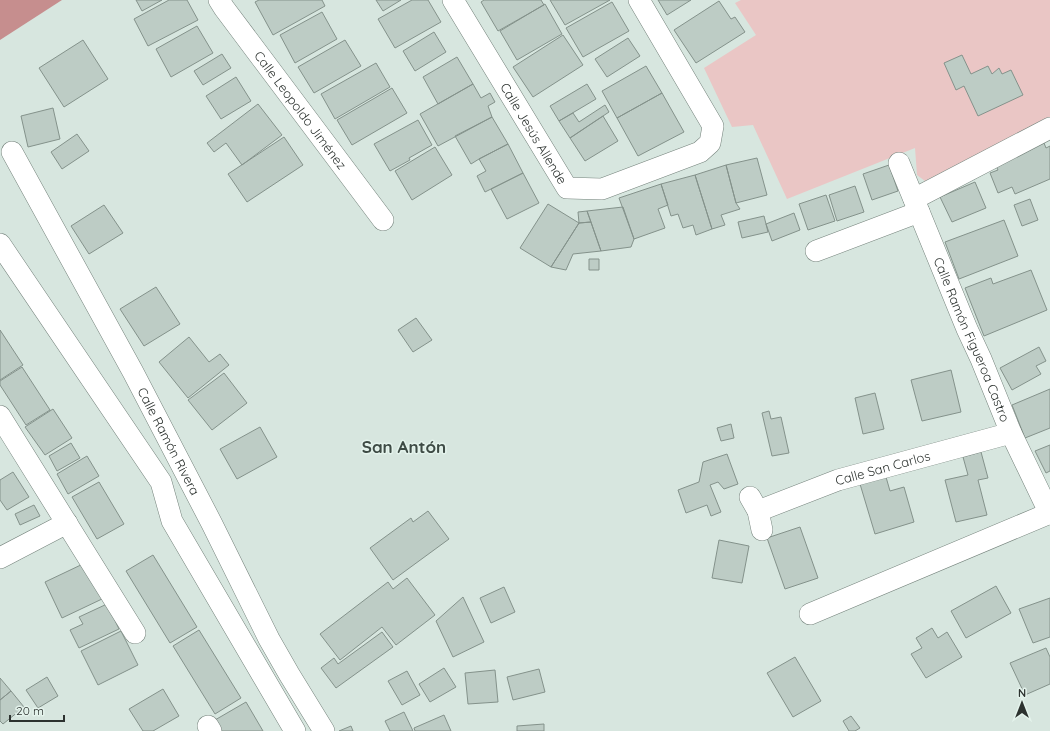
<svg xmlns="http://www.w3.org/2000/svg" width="1050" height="731" viewBox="0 0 1050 731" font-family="Quicksand,sans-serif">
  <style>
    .green { fill: #eac6c5 }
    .forest { fill: #c68e8e }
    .building { fill: #bdccc5; stroke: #84928b }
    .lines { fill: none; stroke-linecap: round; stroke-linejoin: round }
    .minor-casing { stroke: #75837c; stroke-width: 22 }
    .minor { stroke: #fff; stroke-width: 21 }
    .labels { text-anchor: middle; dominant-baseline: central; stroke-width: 3; stroke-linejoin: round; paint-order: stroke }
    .street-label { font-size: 13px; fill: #2c322f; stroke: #e4f3ec }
    .district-label { font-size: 17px; font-weight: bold; fill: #3e4b45; stroke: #e4f3ec }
  </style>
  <rect width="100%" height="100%" fill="#d7e6df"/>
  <path class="green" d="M 741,0 L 1050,0 L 1050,117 L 925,181 L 917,175 L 915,148 L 787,199 L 753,125 L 732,127 L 704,68 L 756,35 L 735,3 Z"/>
  <path class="forest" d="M 0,0 L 62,0 L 0,40 Z"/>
  <path class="building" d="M 136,0 L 162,0 L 142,11 Z
    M 169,0 L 187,0 L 198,20 L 148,46 L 134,19 Z
    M 259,0 L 322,0 L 325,6 L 273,35 L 255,2 Z
    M 376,0 L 401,0 L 383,11 Z
    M 412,0 L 428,0 L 441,22 L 395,48 L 378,19 Z
    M 484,0 L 541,0 L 544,5 L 498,31 L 481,2 Z
    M 550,0 L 610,0 L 565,25 Z
    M 658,0 L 691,0 L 667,15 Z
    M 719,1 L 731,19 L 735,17 L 745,32 L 696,63 L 674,30 Z
    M 612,2 L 629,31 L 583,57 L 566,28 Z
    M 545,4 L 562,34 L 517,60 L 500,31 Z
    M 322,12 L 337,39 L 295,63 L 280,35 Z
    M 197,26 L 213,53 L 171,77 L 156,49 Z
    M 434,32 L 446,52 L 415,71 L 403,51 Z
    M 563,35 L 583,65 L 533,97 L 513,67 Z
    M 628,38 L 640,56 L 607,77 L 595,59 Z
    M 83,40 L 108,79 L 64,107 L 39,68 Z
    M 345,40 L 361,66 L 314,93 L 298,67 Z
    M 222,54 L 231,68 L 203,85 L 194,71 Z
    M 962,55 L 971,74 L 988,66 L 992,74 L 999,68 L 1002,74 L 1011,70 L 1023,95 L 978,116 L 964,86 L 956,90 L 944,63 Z
    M 457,57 L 473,84 L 438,104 L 423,77 Z
    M 376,63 L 390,87 L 335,119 L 321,94 Z
    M 646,66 L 662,93 L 617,118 L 602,91 Z
    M 236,77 L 251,101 L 221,119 L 206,96 Z
    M 473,84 L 481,98 L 490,93 L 495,102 L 488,106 L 492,117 L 438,146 L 420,114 Z
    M 587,84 L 596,99 L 559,121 L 550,106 Z
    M 392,88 L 407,113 L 352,145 L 337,120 Z
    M 662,93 L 684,132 L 638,156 L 617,118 Z
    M 258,104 L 282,135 L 242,165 L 226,143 L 214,152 L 207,143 Z
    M 605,105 L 609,112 L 570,138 L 559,121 L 573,113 L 579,122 Z
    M 53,108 L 60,139 L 28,147 L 21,116 Z
    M 603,116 L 618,141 L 585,161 L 570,138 Z
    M 492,117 L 508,144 L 479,159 L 471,164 L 455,136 Z
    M 418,120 L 432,145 L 409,158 L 410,160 L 390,171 L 374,144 Z
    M 77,134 L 89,151 L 62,169 L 51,152 Z
    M 284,137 L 303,165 L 247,202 L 228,174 Z
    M 1044,143 L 1046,148 L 1050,146 L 1050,179 L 1015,194 L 1012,187 L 998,193 L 990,173 L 998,170 L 995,164 Z
    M 508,144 L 523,173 L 485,192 L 477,176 L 486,171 L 479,159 Z
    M 435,147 L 452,175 L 412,200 L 395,171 Z
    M 757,158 L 767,195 L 736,203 L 726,165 Z
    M 726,165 L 736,203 L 740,209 L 721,215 L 725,225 L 712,229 L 695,175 Z
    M 889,165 L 898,191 L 872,200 L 863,174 Z
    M 523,173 L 539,203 L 507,219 L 491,189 Z
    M 695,175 L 712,229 L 696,235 L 693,225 L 683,228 L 678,214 L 671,216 L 661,184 Z
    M 975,182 L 986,208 L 952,222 L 940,197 Z
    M 661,184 L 668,205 L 658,209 L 665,228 L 634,239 L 619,198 Z
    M 855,186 L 864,212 L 837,221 L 829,195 Z
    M 826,195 L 835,221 L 808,230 L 799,204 Z
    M 1030,199 L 1038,220 L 1022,226 L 1014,205 Z
    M 548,204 L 579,223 L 551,267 L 520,248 Z
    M 104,205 L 123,233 L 89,254 L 71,226 Z
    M 623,207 L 634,239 L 631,247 L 601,251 L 587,211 Z
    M 587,211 L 591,222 L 579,223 L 578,212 Z
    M 794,213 L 800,230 L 772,241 L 766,224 Z
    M 764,216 L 768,232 L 742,238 L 738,222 Z
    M 1004,220 L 1018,256 L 959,279 L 945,242 Z
    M 591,222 L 601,251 L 573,254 L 566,270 L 551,267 L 579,223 Z
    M 589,259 L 599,259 L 599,270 L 589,270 Z
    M 1031,270 L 1047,310 L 984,336 L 965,288 L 991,278 L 993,284 Z
    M 156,287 L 180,324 L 144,346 L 120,309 Z
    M 416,318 L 432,340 L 413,352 L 398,330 Z
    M 0,330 L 23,365 L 0,380 Z
    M 189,337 L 209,362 L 220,354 L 229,365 L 188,398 L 159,362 Z
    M 1039,347 L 1046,361 L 1036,366 L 1041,374 L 1012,390 L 1000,368 Z
    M 22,367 L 50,410 L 26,425 L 0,385 L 0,381 Z
    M 951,370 L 961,412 L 922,421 L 911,380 Z
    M 224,373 L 247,403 L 212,430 L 188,400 Z
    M 1050,389 L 1050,428 L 1025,438 L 1012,405 Z
    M 875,393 L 884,429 L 863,434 L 855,398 Z
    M 53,409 L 72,438 L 45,455 L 25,427 Z
    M 769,411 L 771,419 L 781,417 L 789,453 L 772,456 L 762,413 Z
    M 731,424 L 734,438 L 721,441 L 717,428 Z
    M 260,427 L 277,457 L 237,479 L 220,449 Z
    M 71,443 L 80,458 L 57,471 L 49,456 Z
    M 1050,445 L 1050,471 L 1046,473 L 1035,451 Z
    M 981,452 L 988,478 L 978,480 L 987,515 L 956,522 L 945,480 L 968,475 L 963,457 Z
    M 727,454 L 738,484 L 724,489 L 718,482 L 710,485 L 721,512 L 711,516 L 707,505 L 686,513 L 678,490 L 699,482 L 703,462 Z
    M 87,456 L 99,476 L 68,494 L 57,474 Z
    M 13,472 L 29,497 L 7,510 L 0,500 L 0,480 Z
    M 886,477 L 890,491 L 904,487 L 914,522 L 875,534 L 860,484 Z
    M 99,482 L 124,524 L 97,539 L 72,497 Z
    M 34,505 L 40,516 L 20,525 L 15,514 Z
    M 428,511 L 449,539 L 393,580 L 370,548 L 411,518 L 413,522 Z
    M 800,527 L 818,578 L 785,589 L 767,538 Z
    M 719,540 L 749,546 L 742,583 L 712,578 Z
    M 153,555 L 197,627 L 170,643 L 126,571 Z
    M 85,563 L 102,599 L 62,618 L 45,582 Z
    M 407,578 L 435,615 L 396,645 L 382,627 L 340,660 L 320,634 L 388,582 L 393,589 Z
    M 996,586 L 1011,613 L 966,638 L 951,611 Z
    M 504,587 L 515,612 L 491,623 L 480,598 Z
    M 463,597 L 484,642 L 453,657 L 436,621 Z
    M 1050,598 L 1050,637 L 1033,643 L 1019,609 Z
    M 107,604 L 119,629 L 79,648 L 70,630 L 83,624 L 79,617 Z
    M 932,628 L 938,638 L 947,632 L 962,657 L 926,678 L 911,654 L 922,648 L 916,638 Z
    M 199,630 L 241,698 L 215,714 L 173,646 Z
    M 121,631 L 138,665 L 98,685 L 81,651 Z
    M 382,632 L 393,647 L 336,688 L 321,668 L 334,658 L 338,664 Z
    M 1046,648 L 1050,657 L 1050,684 L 1025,695 L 1010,663 Z
    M 795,657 L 821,701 L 793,717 L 767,673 Z
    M 444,668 L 456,687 L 430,702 L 419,684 Z
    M 539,669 L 545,692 L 513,700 L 507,677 Z
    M 495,670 L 498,702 L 468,704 L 465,673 Z
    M 407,671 L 420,695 L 402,705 L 388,681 Z
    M 47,677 L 58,696 L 38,708 L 26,690 Z
    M 0,678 L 11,691 L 0,700 Z
    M 163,689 L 179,716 L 153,731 L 143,731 L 129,709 Z
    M 11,691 L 24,707 L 3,724 L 0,721 L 0,700 Z
    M 246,702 L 263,731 L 222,731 L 215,720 Z
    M 404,712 L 413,731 L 390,731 L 385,721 Z
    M 444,715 L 451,731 L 415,731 L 414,728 Z
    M 851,716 L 860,728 L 855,731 L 849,731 L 843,721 Z
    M 544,724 L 544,731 L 517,731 L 517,726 Z
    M 351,726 L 353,731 L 339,731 Z"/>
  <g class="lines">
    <g class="minor-casing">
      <g id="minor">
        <path id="s1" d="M 219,0 L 224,8 L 383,220"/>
        <path id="s2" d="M 453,0 L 567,188 L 602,189 L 700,152 L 710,143 L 713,126 L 639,0"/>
        <path id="s3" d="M 12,152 L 133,372 L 212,524 L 269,639 L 289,674 L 324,731"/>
        <path id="s4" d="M 899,163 L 967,329 L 981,359 L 1011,433 L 1050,514"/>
        <path d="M 914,199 L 1050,128"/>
        <path d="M 0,244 L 161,482 L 172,521 L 295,731"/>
        <path d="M 816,251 L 919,212"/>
        <path d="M 0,416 L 135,633"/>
        <path d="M 750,497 L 758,511 L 762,530"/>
        <path id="s5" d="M 758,511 L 838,480 L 1011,433"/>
        <path d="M 0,558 L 67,523"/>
        <path d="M 810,614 L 1050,513"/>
        <path d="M 208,726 L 211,731"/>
      </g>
    </g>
    <use href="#minor" class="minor"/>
  </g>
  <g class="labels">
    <g class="street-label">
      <text stroke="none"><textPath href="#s1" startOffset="137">Calle Leopoldo Jiménez</textPath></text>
      <text stroke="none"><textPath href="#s2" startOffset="156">Calle Jesús Allende</textPath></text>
      <text stroke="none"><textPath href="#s4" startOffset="191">Calle Ramón Figueroa Castro</textPath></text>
      <text stroke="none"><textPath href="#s3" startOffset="329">Calle Ramón Rivera</textPath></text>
      <text stroke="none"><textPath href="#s5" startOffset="132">Calle San Carlos</textPath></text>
    </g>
    <g class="district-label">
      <text x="404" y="446">San Antón</text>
    </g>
  </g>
  <g transform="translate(1022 703)" stroke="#e4f3ec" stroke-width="3" paint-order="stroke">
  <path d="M0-3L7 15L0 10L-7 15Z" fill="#2c322f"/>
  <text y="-6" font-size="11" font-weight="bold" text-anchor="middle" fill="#2c322f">N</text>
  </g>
  <path d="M10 715v6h54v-6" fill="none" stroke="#2c322f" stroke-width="2"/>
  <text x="16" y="715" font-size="12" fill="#2c322f" stroke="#e4f3ec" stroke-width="3" paint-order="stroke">20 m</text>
</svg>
